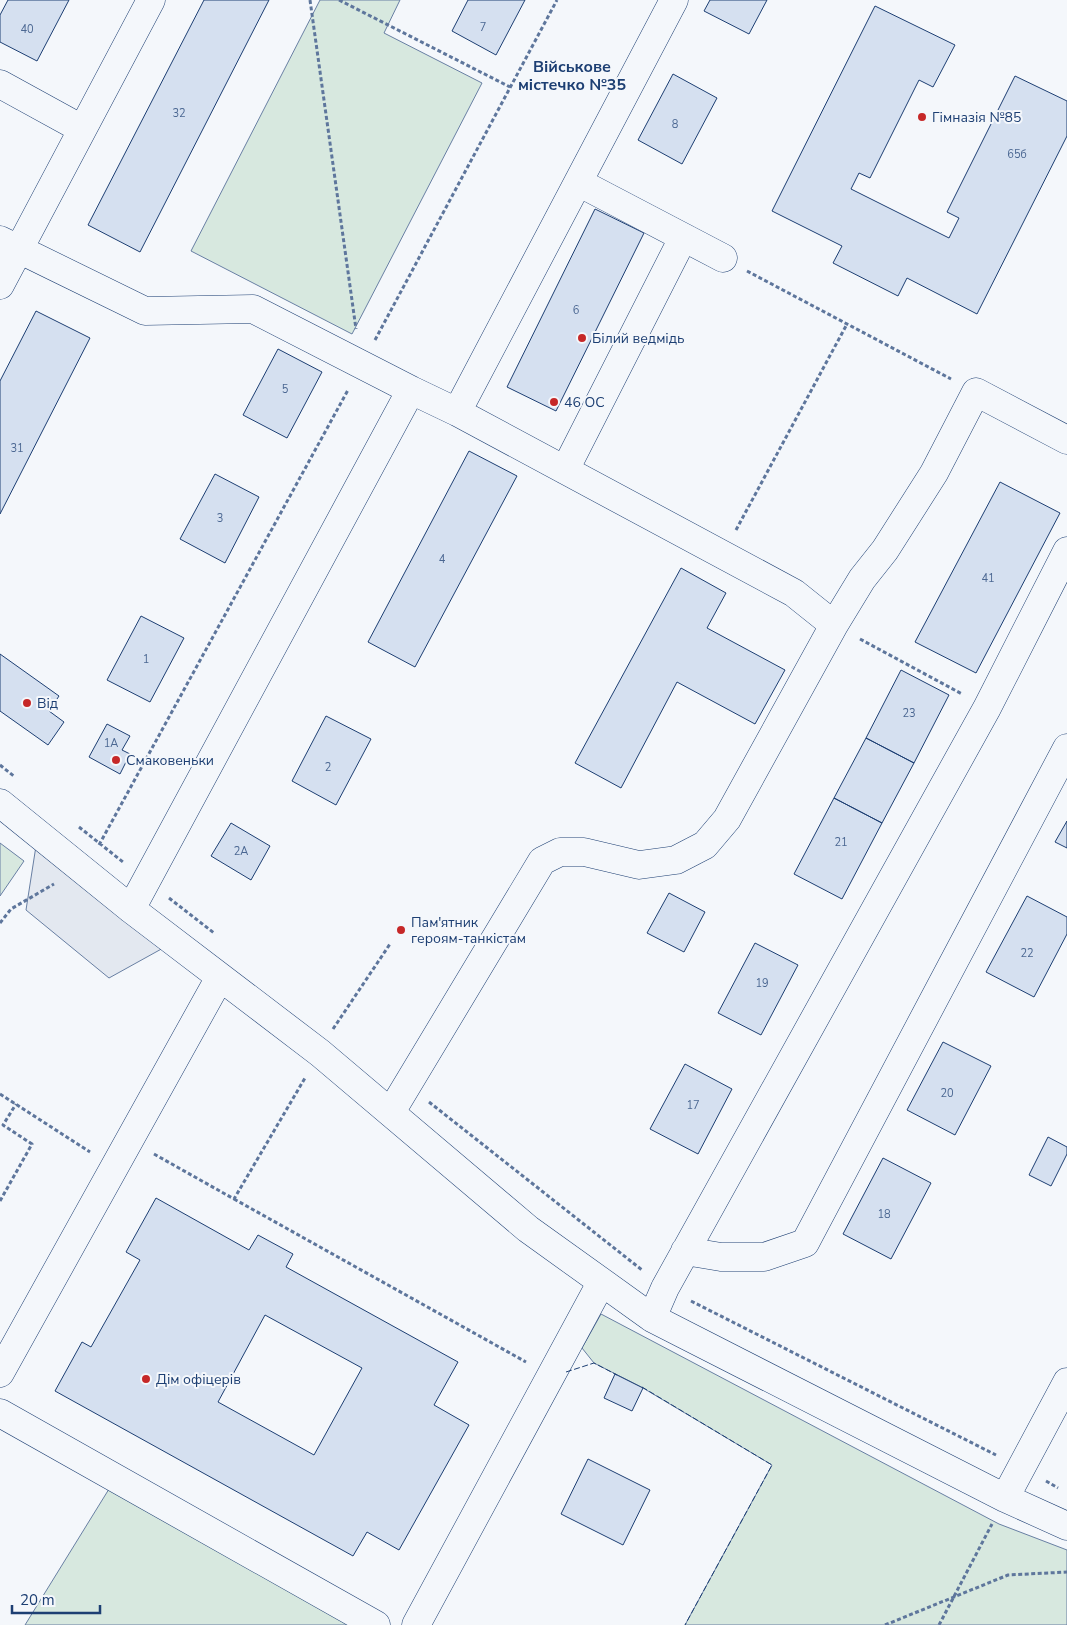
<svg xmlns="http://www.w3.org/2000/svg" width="1067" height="1625" viewBox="0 0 1067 1625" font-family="'Nunito Sans',sans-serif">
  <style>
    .green { fill: #d7e8df; stroke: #687fa3 }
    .parking { fill: #e3e8f0; stroke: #687fa3 }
    .building { fill: #d5e0f0; stroke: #1d3f73; fill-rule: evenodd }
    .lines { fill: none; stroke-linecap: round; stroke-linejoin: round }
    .minor-casing { stroke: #1d3f73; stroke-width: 29 }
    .path { stroke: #5e769c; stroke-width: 3; stroke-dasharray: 4 2.5; stroke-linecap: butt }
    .minor { stroke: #f4f7fb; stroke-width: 28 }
    .fence { stroke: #1d3f73; stroke-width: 1; stroke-dasharray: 6 2.5; stroke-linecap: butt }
    .poi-dot { fill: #c62828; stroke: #f4f7fb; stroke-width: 2 }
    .labels { text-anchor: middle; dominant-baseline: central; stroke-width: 4; stroke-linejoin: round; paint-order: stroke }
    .number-label { font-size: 11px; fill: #4b6792 }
    .poi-label { font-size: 14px; fill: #1d3f73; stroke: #f4f7fb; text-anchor: start }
    .quarter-label { font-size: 16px; font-weight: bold; fill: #1d3f73; stroke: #f4f7fb }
  </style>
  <rect width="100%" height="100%" fill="#f4f7fb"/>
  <path class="green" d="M 320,0 L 400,0 L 384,33 L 482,83 L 352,334 L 191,251 Z
    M 0,843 L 24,861 L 0,896 Z
    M 601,1314 L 999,1524 L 1067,1550 L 1067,1625 L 685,1625 L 772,1465 L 643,1388 L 594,1363 L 582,1348 Z
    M 109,1489 L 356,1625 L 25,1625 Z"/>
  <path class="parking" d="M 38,833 L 174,942 L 109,978 L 26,910 Z"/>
  <path class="building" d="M 8,0 L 69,0 L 37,61 L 0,42 L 0,15 Z
    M 204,0 L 269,0 L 140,252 L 88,225 Z
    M 468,0 L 525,0 L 496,55 L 452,31 Z
    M 710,0 L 767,0 L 749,34 L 704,11 Z
    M 875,6 L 955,45 L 933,87 L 919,80 L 870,178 L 859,173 L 851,189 L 949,238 L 959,218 L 947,212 L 1015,76 L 1067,101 L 1067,136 L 977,314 L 907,278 L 898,296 L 833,263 L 842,246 L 772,211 Z
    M 673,74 L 717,98 L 682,164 L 638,140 Z
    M 595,209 L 644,233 L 556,411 L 507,387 Z
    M 36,311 L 90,338 L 0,514 L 0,381 Z
    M 278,349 L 322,372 L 287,438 L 243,415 Z
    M 469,451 L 517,476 L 415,667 L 368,642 Z
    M 215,474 L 259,497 L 225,563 L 180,539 Z
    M 1000,482 L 1060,513 L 976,673 L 915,642 Z
    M 681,568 L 726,593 L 707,628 L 785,670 L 755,724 L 677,682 L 621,788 L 575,763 Z
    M 141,616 L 184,638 L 150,702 L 107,680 Z
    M 0,654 L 59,696 L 49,711 L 64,722 L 48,745 L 0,711 Z
    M 901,670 L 949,695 L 914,763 L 866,738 Z
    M 326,716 L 371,739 L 336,805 L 292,781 Z
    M 107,724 L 130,736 L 122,750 L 130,754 L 120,774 L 89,757 Z
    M 866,738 L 914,763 L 882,823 L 834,798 Z
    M 834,798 L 882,823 L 842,899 L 794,874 Z
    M 1067,821 L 1067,848 L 1055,842 Z
    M 231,823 L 270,846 L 251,880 L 211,856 Z
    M 669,893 L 705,912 L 684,952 L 647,933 Z
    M 1027,896 L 1067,917 L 1067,934 L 1034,997 L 986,972 Z
    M 755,943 L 798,965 L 761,1035 L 718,1013 Z
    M 943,1042 L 991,1066 L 955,1135 L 907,1110 Z
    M 685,1064 L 732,1089 L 698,1154 L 650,1129 Z
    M 1048,1137 L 1067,1147 L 1067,1154 L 1051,1186 L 1029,1175 Z
    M 883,1158 L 931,1183 L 891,1259 L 843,1234 Z
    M 156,1198 L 249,1250 L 258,1235 L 293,1254 L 286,1267 L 458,1362 L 434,1405 L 469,1425 L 399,1550 L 367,1532 L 353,1556 L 55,1391 L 82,1342 L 91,1347 L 140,1260 L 126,1252 ZM 265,1315 L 362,1368 L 314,1455 L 218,1402 Z
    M 615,1374 L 643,1388 L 632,1411 L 604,1398 Z
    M 588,1459 L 650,1490 L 623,1545 L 561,1514 Z"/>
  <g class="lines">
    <g class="minor-casing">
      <path id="minor" d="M 0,84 L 82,129
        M 578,182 L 723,258
        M 0,240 L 145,311 L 253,309 L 411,390
        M 0,285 L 151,0
        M 457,412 L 794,593 L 834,625 L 862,579 L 885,550 L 934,473 L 976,392 L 1067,440
        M 565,470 L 683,238
        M 0,803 L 131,909 L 320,1053 L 528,1229 L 652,1318 L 1005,1498 L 1067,1526
        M 131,909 L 411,390 L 457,412 L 674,0
        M 391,1112 L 542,861 L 560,852 L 584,852 L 639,865 L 676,860 L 705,845 L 727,819 L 834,625
        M 685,1251 L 721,1257 L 764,1257 L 805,1243 L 1067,748
        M 652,1318 L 665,1288 L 987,708 L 1067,551
        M 0,1373 L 220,977
        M 0,1413 L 376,1625
        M 1005,1498 L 1067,1382
        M 416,1625 L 601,1283"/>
    </g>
    <path class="path" d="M 310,0 L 356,329
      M 339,0 L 510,87
      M 747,271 L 951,379
      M 375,340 L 557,0
      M 736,530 L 847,324
      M 860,639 L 962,694
      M 0,765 L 15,777
      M 79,827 L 123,862
      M 99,845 L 348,390
      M 169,898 L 214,933
      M 0,923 L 11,909 L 54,884
      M 333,1029 L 390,944
      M 0,1094 L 90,1152
      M 429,1102 L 642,1270
      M 154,1154 L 234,1199 L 305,1078
      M 234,1199 L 526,1362
      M 0,1201 L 32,1144 L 3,1125 L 16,1104
      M 691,1301 L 996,1455
      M 1046,1481 L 1058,1488
      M 885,1625 L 1008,1575 L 1067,1572
      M 939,1625 L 992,1524"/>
    <use href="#minor" class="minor"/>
    <path class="fence" d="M 566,1372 L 594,1363 L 617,1375
      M 642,1387 L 772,1465 L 685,1625"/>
  </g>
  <g class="poi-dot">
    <circle cx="922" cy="117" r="5"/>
    <circle cx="582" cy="338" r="5"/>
    <circle cx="554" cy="402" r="5"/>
    <circle cx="27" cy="703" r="5"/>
    <circle cx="116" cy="760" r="5"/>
    <circle cx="401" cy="930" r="5"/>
    <circle cx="146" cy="1379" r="5"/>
  </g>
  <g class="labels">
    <g class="number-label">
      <text x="483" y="27">7</text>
      <text x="27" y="29">40</text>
      <text x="179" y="113">32</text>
      <text x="675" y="124">8</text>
      <text x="1017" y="154">65б</text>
      <text x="576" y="310">6</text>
      <text x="285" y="389">5</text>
      <text x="17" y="448">31</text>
      <text x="220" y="518">3</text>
      <text x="442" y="559">4</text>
      <text x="988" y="578">41</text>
      <text x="146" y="659">1</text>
      <text x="909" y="713">23</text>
      <text x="111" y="743">1А</text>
      <text x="328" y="767">2</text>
      <text x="841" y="842">21</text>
      <text x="241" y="851">2А</text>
      <text x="1027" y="953">22</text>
      <text x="762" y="983">19</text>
      <text x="947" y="1093">20</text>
      <text x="693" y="1105">17</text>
      <text x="884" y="1214">18</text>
    </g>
    <g class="poi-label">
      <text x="932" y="117">Гімназія №85</text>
      <text x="592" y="338">Білий ведмідь</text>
      <text x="564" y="402">46 ОС</text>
      <text x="37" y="703">Від</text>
      <text x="126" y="760">Смаковеньки</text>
      <text x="411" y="922">Пам'ятник<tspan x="411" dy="16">героям-танкістам</tspan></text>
      <text x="156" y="1379">Дім офіцерів</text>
    </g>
    <g class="quarter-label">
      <text x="572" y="67">Військове<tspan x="572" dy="18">містечко №35</tspan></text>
    </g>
  </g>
  <path d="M12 1605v8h88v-8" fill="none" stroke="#1d3f73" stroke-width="2.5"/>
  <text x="20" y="1605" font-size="15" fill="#1d3f73" stroke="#f4f7fb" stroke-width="4" paint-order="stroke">20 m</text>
</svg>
